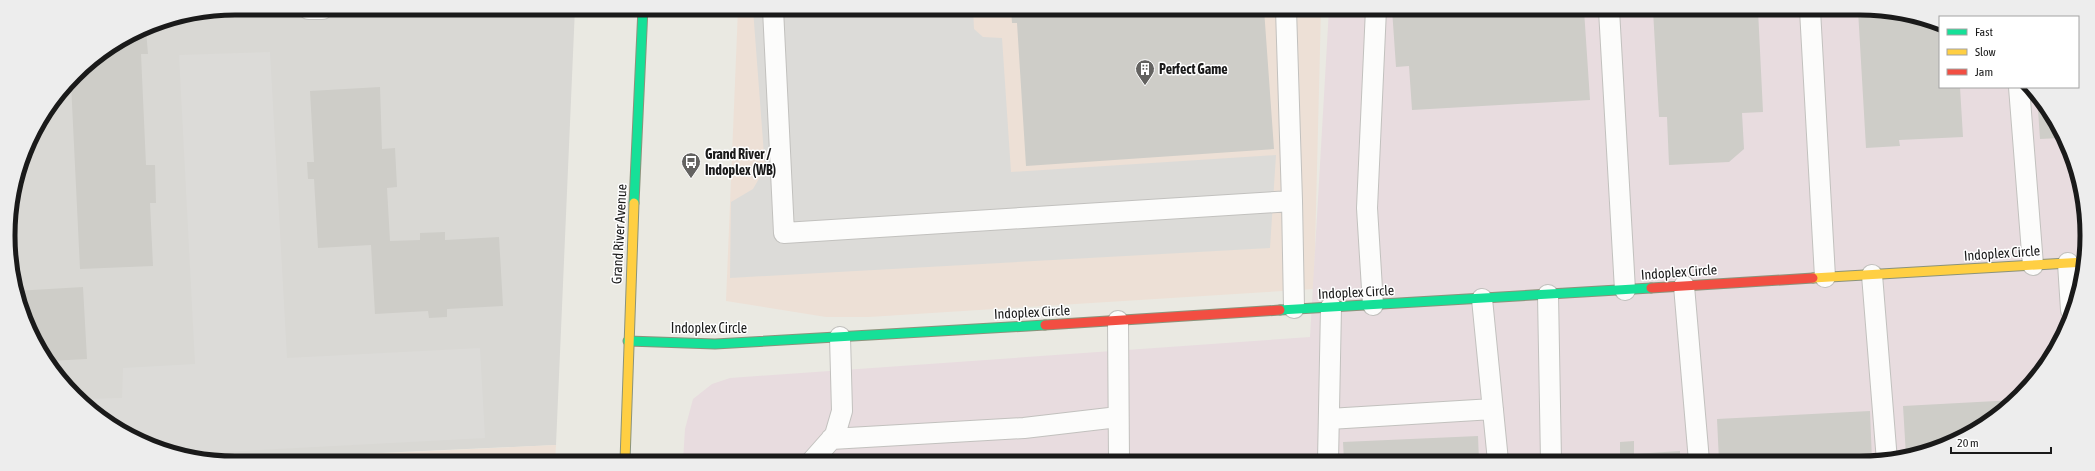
<svg xmlns="http://www.w3.org/2000/svg" width="2095" height="471" viewBox="0 0 2095 471" font-family="'Asap Condensed',sans-serif">
  <style>
    .residential { fill: #d9d8d4 }
    .commercial { fill: #ede0d6 }
    .industrial { fill: #e8dcdf }
    .parking { fill: #dcdbd8 }
    .building { fill: #cecdc8 }
    .lines { fill: none; stroke-linecap: round; stroke-linejoin: round }
    .lane-casing { stroke: #c2c1be; stroke-width: 22 }
    .street-casing { stroke: #c2c1be; stroke-width: 24 }
    .fast-casing { stroke: #8b937b; stroke-width: 11 }
    .slow-casing { stroke: #8b937b; stroke-width: 11 }
    .jam-casing { stroke: #8b937b; stroke-width: 11 }
    .lane { stroke: #fcfcfb; stroke-width: 20 }
    .street { stroke: #fcfcfb; stroke-width: 22 }
    .fast { stroke: #16e098; stroke-width: 9 }
    .slow { stroke: #ffcf43; stroke-width: 9 }
    .jam { stroke: #f24e42; stroke-width: 9 }
    .labels { text-anchor: middle; dominant-baseline: central; stroke-width: 3; stroke-linejoin: round; paint-order: stroke }
    .poi-label { font-size: 14px; font-weight: bold; fill: #1a1a1a; stroke: #fff; text-anchor: start }
    .street-label { font-size: 14px; fill: #1a1a1a; stroke: #fff }
    .rim { fill: none; stroke: #1a1a1a; stroke-width: 5 }
  </style>
  <rect width="100%" height="100%" fill="#eae9e2"/>
  <path class="residential" d="M 236,8 L 575,8 L 556,445 L 206,461 L 122,433 L 55,374 L 16,295 L 9,220 L 32,135 L 85,65 L 149,25 Z"/>
  <path class="commercial" d="M 738,9 L 1321,9 L 1314,289 L 869,317 L 826,317 L 726,301 Z
    M 556,445 L 555,461 L 220,461 Z"/>
  <path class="industrial" d="M 1329,9 L 1889,10 L 1940,27 L 1940,87 L 2029,87 L 2040,97 L 2079,177 L 2085,265 L 2063,336 L 2020,397 L 1960,440 L 1889,461 L 683,461 L 685,429 L 693,399 L 712,384 L 730,378 L 1310,337 Z"/>
  <path class="parking" d="M 753,9 L 973,9 L 974,29 L 983,37 L 1002,38 L 1011,172 L 1276,155 L 1270,248 L 730,278 L 731,202 L 753,189 L 765,168 Z
    M 270,52 L 287,358 L 480,348 L 485,438 L 184,454 L 122,433 L 84,399 L 122,398 L 123,368 L 195,364 L 179,55 Z
    M 538,457 L 538,461 L 457,461 Z"/>
  <path class="building" d="M 1011,9 L 1264,9 L 1274,149 L 1026,166 L 1017,23 L 1012,23 Z
    M 1392,9 L 1584,10 L 1590,100 L 1412,110 L 1409,66 L 1396,67 Z
    M 1653,10 L 1758,10 L 1763,112 L 1742,113 L 1744,149 L 1729,162 L 1669,165 L 1667,117 L 1659,117 Z
    M 1858,10 L 1889,10 L 1940,27 L 1940,87 L 1960,87 L 1963,137 L 1899,140 L 1900,146 L 1866,148 Z
    M 146,30 L 148,54 L 141,54 L 146,165 L 155,165 L 156,203 L 150,203 L 153,266 L 80,269 L 71,83 L 85,65 L 140,31 Z
    M 380,87 L 382,149 L 395,148 L 397,187 L 387,188 L 390,241 L 420,240 L 420,233 L 445,232 L 445,240 L 499,237 L 503,306 L 447,309 L 447,317 L 429,318 L 428,311 L 375,314 L 371,245 L 318,248 L 314,179 L 308,179 L 307,162 L 314,162 L 310,91 Z
    M 2037,95 L 2040,97 L 2060,138 L 2040,139 Z
    M 83,287 L 87,359 L 49,361 L 15,291 Z
    M 2015,400 L 1960,440 L 1906,456 L 1903,406 Z
    M 1870,411 L 1872,461 L 1719,461 L 1717,419 Z
    M 1478,436 L 1479,461 L 1344,461 L 1343,442 Z
    M 1634,441 L 1634,454 L 1680,451 L 1680,461 L 1573,461 L 1573,457 L 1620,454 L 1620,442 Z"/>
  <g class="lines">
    <g class="lane-casing">
      <path id="lane" d="M 773,9 L 784,233 L 1292,201 L 1286,9
        M 1609,10 L 1625,290
        M 1810,10 L 1825,277
        M 2019,87 L 2033,265
        M 1292,201 L 1294,308
        M 2068,263 L 2071,310
        M 1872,275 L 1887,461
        M 1684,286 L 1699,461
        M 1548,295 L 1551,461
        M 1482,299 L 1498,461
        M 1373,305 L 1367,208 L 1376,9
        M 1118,321 L 1119,461
        M 1329,419 L 1493,409
        M 831,439 L 1024,428 L 1118,417
        M 812,461 L 835,435 L 842,411 L 840,337
        M 1328,461 L 1331,307"/>
    </g>
    <g class="street-casing">
      <path id="street" d="M 309,8 L 322,8"/>
    </g>
    <g class="fast-casing">
      <path id="fast" d="M 634,203 L 643,8
        M 1280,310 L 1651,288
        M 628,341 L 715,344 L 1045,325"/>
    </g>
    <g class="slow-casing">
      <path id="slow" d="M 1813,278 L 2085,262
        M 625,461 L 634,203"/>
    </g>
    <g class="jam-casing">
      <path id="jam" d="M 1651,288 L 1813,278
        M 1045,325 L 1280,310"/>
    </g>
    <use href="#lane" class="lane"/>
    <use href="#street" class="street"/>
    <use href="#fast" class="fast"/>
    <use href="#slow" class="slow"/>
    <use href="#jam" class="jam"/>
  </g>
  <defs>
    <g id="building-pin" transform="scale(1)"><path d="M0 17L-7.5 6A9.5 9.5 0 1 1 7.5 6Z" fill="#636260" stroke="#fff"/><path d="M-4-6H4V6H1V3H-1V6H-4ZM-2.5-4.3h1.7v1.8h-1.7ZM.8-4.3h1.7v1.8H.8ZM-2.5-1h1.7V.8h-1.7ZM.8-1h1.7V.8H.8Z" fill="#fff"/></g>
    <g id="bus-pin" transform="scale(1)"><path d="M0 17L-7.5 6A9.5 9.5 0 1 1 7.5 6Z" fill="#636260" stroke="#fff"/><path d="M-5-6H5V4H4V6H2V4H-2V6H-4V4H-5ZM-3.5-4V0h7V-4ZM-3.5 1.2v1.5H-2V1.2ZM2 1.2v1.5H3.5V1.2Z" fill="#fff"/></g>
  </defs>
  <g fill-rule="evenodd">
    <use href="#building-pin" x="1145" y="69"/>
    <use href="#bus-pin" x="691" y="162"/>
  </g>
  <g class="labels">
    <g class="poi-label">
      <text x="1159" y="69">Perfect Game</text>
      <text x="705" y="154">Grand River /<tspan x="705" dy="16">Indoplex (WB)</tspan></text>
    </g>
    <g class="street-label">
      <text transform="translate(619 234) rotate(-87)">Grand River Avenue</text>
      <text transform="translate(2002 253) rotate(-4)">Indoplex Circle</text>
      <text transform="translate(1679 272) rotate(-4)">Indoplex Circle</text>
      <text transform="translate(1356 292) rotate(-3)">Indoplex Circle</text>
      <text transform="translate(1032 312) rotate(-3)">Indoplex Circle</text>
      <text x="709" y="328">Indoplex Circle</text>
    </g>
  </g>
  <path d="M0 0H2095V471H0ZM235 15H1860A220 220 0 0 1 2080 235V236A220 220 0 0 1 1860 456H235A220 220 0 0 1 15 236V235A220 220 0 0 1 235 15Z" fill="#ededed" fill-rule="evenodd"/>
  <path class="rim" d="M235 15H1860A220 220 0 0 1 2080 235V236A220 220 0 0 1 1860 456H235A220 220 0 0 1 15 236V235A220 220 0 0 1 235 15Z"/>
  <rect x="1939" y="16" width="140" height="72" fill="#ffffff" stroke="#a3a3a3"/>
  <rect x="1947" y="29" width="20" height="6" fill="#16e098" stroke="#a3a3a3"/>
  <text x="1975" y="36" font-size="12" fill="#1a1a1a">Fast</text>
  <rect x="1947" y="49" width="20" height="6" fill="#ffcf43" stroke="#a3a3a3"/>
  <text x="1975" y="56" font-size="12" fill="#1a1a1a">Slow</text>
  <rect x="1947" y="69" width="20" height="6" fill="#f24e42" stroke="#a3a3a3"/>
  <text x="1975" y="76" font-size="12" fill="#1a1a1a">Jam</text>
  <path d="M1951 447v6h100v-6" fill="none" stroke="#1a1a1a" stroke-width="2"/>
  <text x="1957" y="447" font-size="12" fill="#1a1a1a" stroke="#ffffff" stroke-width="3" paint-order="stroke">20 m</text>
</svg>
